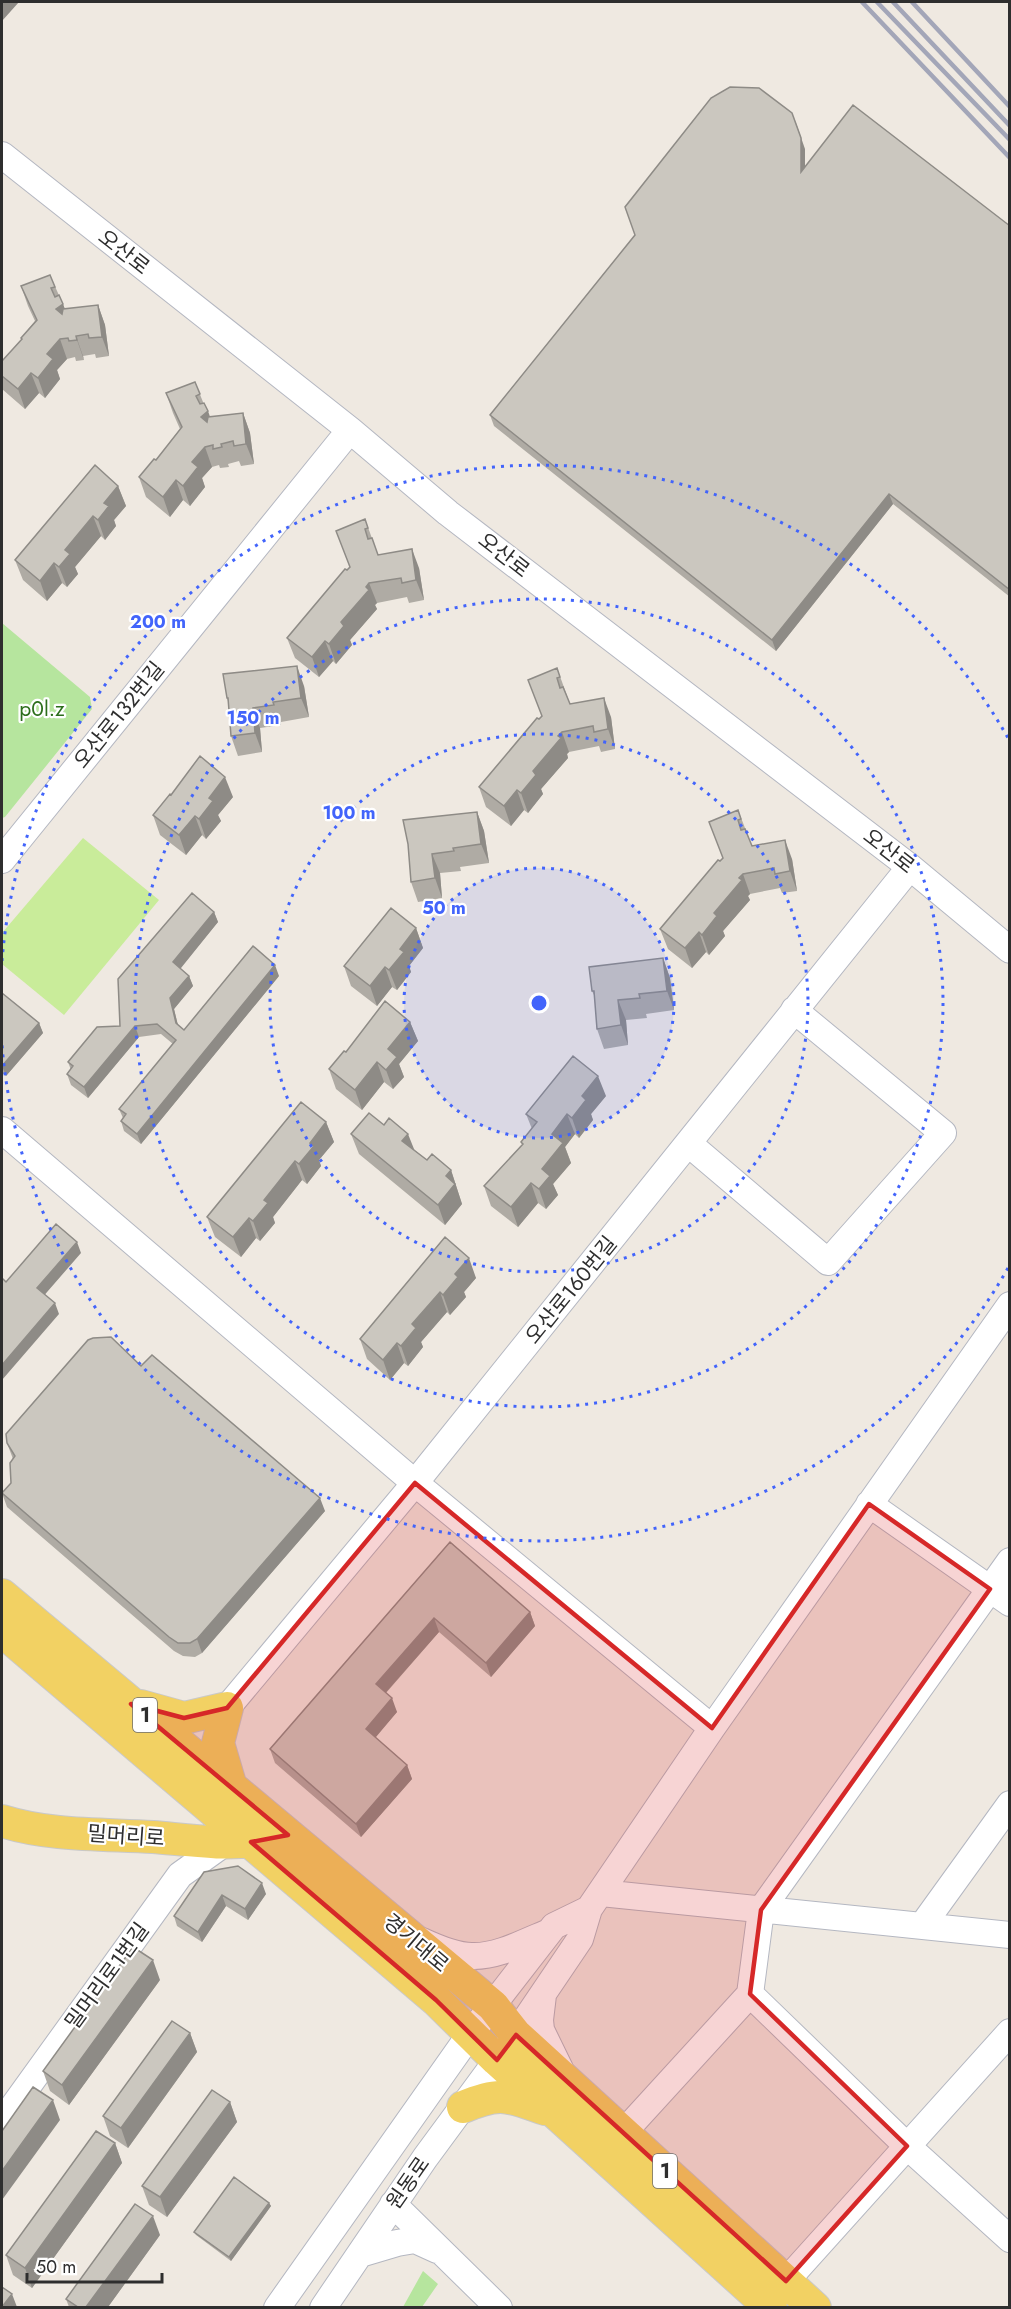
<svg xmlns="http://www.w3.org/2000/svg" width="1011" height="2309" viewBox="0 0 1011 2309" font-family="Jost,'Noto Sans KR',sans-serif">
  <style>
    .green { fill: #b6e59e }
    .pitch { fill: #c9ec9a }
    .lines { fill: none; stroke-linecap: round; stroke-linejoin: round }
    .minor-casing { stroke: #b4b7c1; stroke-width: 28 }
    .major-casing { stroke: #c9c9c9; stroke-width: 34 }
    .minor { stroke: #fff; stroke-width: 26 }
    .major { stroke: #f2d163; stroke-width: 32 }
    .rail { stroke: #a3a6b8; stroke-width: 4.5 }
    .wall { fill: #afaba4 }
    .shaded-wall { fill: #8e8b86 }
    .building { fill: #cbc7bf; stroke: #8e8b86; stroke-width: 1.5 }
    .marked { fill: #d62828; fill-opacity: 0.2; stroke: #d62828; stroke-width: 4.5; stroke-linejoin: round }
    .ring { fill: none; stroke: #4264fb; stroke-width: 3; stroke-dasharray: 3 6 }
    .labels { text-anchor: middle; dominant-baseline: central; stroke-width: 4.5; stroke-linejoin: round; paint-order: stroke }
    .shield { fill: #fff; stroke: #6d6d6d; stroke-width: 1.5 }
    .shield-label { font-size: 20px; font-weight: bold; fill: #2e2e2e }
    .street-label { font-size: 21px; fill: #2e2e2e; stroke: #fff }
    .park-label { font-size: 21px; fill: #2c6e1b; stroke: #fff }
    .centre { fill: #4264fb; stroke: #fff; stroke-width: 3 }
    .ring-label { font-size: 18px; text-anchor: middle; font-weight: bold; fill: #4264fb; stroke: #fff; stroke-width: 4.5; stroke-linejoin: round; paint-order: stroke }
  </style>
  <rect width="100%" height="100%" fill="#efe9e1"/>
  <path class="green" d="M 2,623 L 90,697 L 92,709 L 5,817 L 2,818 Z
    M 423,2271 L 438,2284 L 422,2307 L 403,2307 Z"/>
  <path class="pitch" d="M 83,838 L 159,900 L 64,1015 L 2,964 L 2,933 Z"/>
  <g class="lines">
    <g class="minor-casing">
      <path id="minor" d="M 2,155 L 350,430 L 448,513 L 910,867 L 1010,950
        M 2,860 L 350,430
        M 2,1130 L 415,1483 L 712,1728
        M 689,1144 L 828,1262 L 943,1133 L 794,1010
        M 869,1504 L 1010,1603
        M 227,1708 L 415,1483 L 910,867
        M 601,1893 L 1010,1935
        M 922,1926 L 1010,1804
        M 422,1941 C 437,1948 455,1956 472,1956 C 498,1957 526,1941 549,1932
        M 750,1994 L 907,2146 L 1010,2239
        M 543,1995 L 540,2020 L 541,2030 L 560,2069
        M 2,2122 L 180,1875 L 226,1842
        M 623,2133 L 750,1994 L 761,1910 L 1010,1561
        M 393,2204 L 499,2308
        M 360,2254 L 397,2243 L 415,2240 L 437,2250
        M 786,2281 L 1010,2032
        M 277,2308 L 471,2033 L 554,1926 L 589,1909
        M 323,2308 L 425,2158 L 509,2044 L 580,1939 L 589,1909 L 712,1728 L 1010,1305"/>
    </g>
    <g class="major-casing">
      <path id="major" d="M 2,1595 L 493,2006 L 515,2034 L 815,2308
        M 2,1631 L 436,2000 L 497,2060 L 771,2308
        M 141,1706 L 184,1718 L 227,1708 L 218,1743 L 231,1787
        M 2,1821 C 49,1836 103,1834 153,1837 C 188,1840 225,1846 260,1840
        M 463,2107 C 501,2091 507,2096 545,2109"/>
    </g>
    <use href="#minor" class="minor"/>
    <use href="#major" class="major"/>
    <path class="rail" d="M 862,2 L 1010,158
      M 877,2 L 1010,140
      M 893,2 L 1010,126
      M 912,2 L 1010,107"/>
  </g>
  <path class="wall" d="M 805,149 L 805,168 L 1010,226 L 1010,597 L 893,504 L 776,651 L 494,426 L 490,415 L 635,235 Z
    M 50,275 L 65,309 L 98,305 L 105,325 L 109,356 L 96,358 L 95,354 L 83,356 L 84,360 L 76,361 L 75,357 L 67,359 L 57,370 L 60,379 L 45,398 L 39,393 L 25,409 L 2,389 L 2,361 L 21,340 L 21,338 L 35,321 L 28,306 L 21,286 Z
    M 195,382 L 209,417 L 243,413 L 250,433 L 254,464 L 241,466 L 239,461 L 228,464 L 229,467 L 220,468 L 219,465 L 212,467 L 202,478 L 205,487 L 190,506 L 183,500 L 170,517 L 146,497 L 139,477 L 156,460 L 180,429 L 173,413 L 166,393 Z
    M 118,486 L 126,506 L 114,520 L 116,526 L 105,540 L 101,536 L 75,567 L 78,574 L 67,587 L 62,583 L 47,601 L 23,580 L 15,560 Z
    M 365,519 L 378,555 L 419,568 L 424,600 L 409,603 L 407,597 L 377,603 L 375,605 L 377,609 L 350,640 L 352,645 L 336,664 L 333,661 L 319,677 L 295,658 L 287,638 L 350,567 L 336,531 Z
    M 557,668 L 570,704 L 611,717 L 615,749 L 601,752 L 599,746 L 569,752 L 567,754 L 568,758 L 541,789 L 543,794 L 528,813 L 524,810 L 511,826 L 486,807 L 479,787 L 542,716 Z
    M 304,686 L 309,717 L 281,722 L 281,725 L 260,728 L 262,752 L 238,756 L 231,736 L 229,704 L 227,698 Z
    M 171,795 L 233,797 L 218,815 L 221,821 L 206,839 L 202,835 L 186,855 L 160,835 L 153,815 Z
    M 738,810 L 752,846 L 792,859 L 797,891 L 782,893 L 780,888 L 750,894 L 748,896 L 750,900 L 723,931 L 725,936 L 709,955 L 706,952 L 692,968 L 668,949 L 660,929 L 723,858 Z
    M 477,812 L 484,831 L 489,863 L 460,867 L 461,871 L 440,873 L 442,898 L 418,902 L 411,882 L 408,844 Z
    M 214,912 L 218,922 L 180,968 L 189,976 L 193,986 L 174,1009 L 178,1025 L 184,1030 L 279,976 L 141,1144 L 124,1131 L 121,1121 L 123,1118 L 119,1109 L 173,1044 L 161,1034 L 139,1037 L 88,1098 L 71,1085 L 67,1074 L 71,1070 L 68,1062 L 120,1026 Z
    M 416,928 L 423,948 L 409,966 L 411,972 L 397,990 L 392,987 L 377,1006 L 351,986 L 344,966 Z
    M 663,958 L 670,978 L 674,1010 L 646,1014 L 647,1018 L 626,1020 L 628,1045 L 604,1049 L 597,1029 L 595,997 L 592,991 Z
    M 2,993 L 39,1023 L 43,1033 L 6,1076 L 2,1073 Z
    M 410,1022 L 418,1041 L 399,1064 L 404,1077 L 393,1089 L 384,1082 L 362,1110 L 336,1089 L 329,1069 L 346,1052 Z
    M 606,1096 L 591,1114 L 593,1120 L 579,1138 L 575,1134 L 565,1147 L 571,1163 L 553,1184 L 558,1195 L 546,1209 L 538,1203 L 518,1227 L 491,1206 L 484,1186 L 522,1145 L 521,1142 L 532,1129 L 526,1114 Z
    M 326,1122 L 334,1142 L 319,1160 L 321,1166 L 307,1184 L 302,1180 L 273,1217 L 275,1223 L 260,1241 L 256,1238 L 241,1257 L 215,1237 L 207,1217 Z
    M 384,1125 L 427,1160 L 451,1170 L 462,1204 L 445,1225 L 359,1154 L 351,1134 Z
    M 445,1237 L 476,1278 L 464,1292 L 466,1297 L 450,1315 L 447,1312 L 421,1342 L 423,1347 L 408,1366 L 404,1363 L 390,1380 L 367,1359 L 360,1339 Z
    M 141,1366 L 325,1511 L 202,1653 L 195,1657 L 183,1656 L 174,1651 L 7,1507 L 2,1493 L 11,1483 L 13,1459 L 7,1443 Z
    M 450,1542 L 530,1612 L 535,1626 L 491,1677 L 439,1632 L 386,1693 L 397,1712 L 375,1737 L 407,1765 L 412,1779 L 361,1837 L 275,1763 L 270,1749 Z
    M 204,1872 L 266,1894 L 248,1920 L 226,1906 L 202,1942 L 177,1926 L 174,1916 Z
    M 160,1980 L 69,2105 L 50,2091 L 43,2071 Z
    M 190,2033 L 197,2052 L 128,2148 L 110,2136 L 103,2116 Z
    M 230,2102 L 237,2122 L 167,2217 L 149,2205 L 142,2186 Z
    M 115,2143 L 122,2163 L 32,2288 L 13,2275 L 6,2255 Z
    M 269,2203 L 271,2206 L 231,2261 L 196,2235 L 194,2232 Z
    M 160,2235 L 108,2307 L 69,2307 L 66,2299 Z"/>
  <path class="shaded-wall" d="M 2,2 L 19,2 L 2,21 Z
    M 796,123 L 805,149 L 805,183 L 801,172 Z
    M 63,304 L 70,324 L 56,309 Z
    M 98,305 L 105,325 L 109,356 L 102,337 Z
    M 76,336 L 83,356 L 84,360 L 77,340 Z
    M 60,339 L 67,359 L 57,370 L 60,379 L 45,398 L 38,378 L 47,354 Z
    M 31,373 L 39,393 L 25,409 L 18,389 Z
    M 208,411 L 215,431 L 201,417 Z
    M 243,413 L 250,433 L 254,464 L 246,444 Z
    M 205,447 L 212,467 L 202,478 L 205,487 L 190,506 L 183,486 L 192,462 Z
    M 176,480 L 183,500 L 170,517 L 163,497 Z
    M 118,486 L 126,506 L 114,520 L 116,526 L 105,540 L 98,520 L 104,503 Z
    M 889,494 L 893,504 L 776,651 L 772,640 Z
    M 93,516 L 101,536 L 75,567 L 78,574 L 67,587 L 59,567 L 65,550 Z
    M 412,549 L 419,568 L 424,600 L 416,580 Z
    M 54,563 L 62,583 L 47,601 L 40,581 Z
    M 369,583 L 377,603 L 375,605 L 377,609 L 350,640 L 352,645 L 336,664 L 329,644 L 341,622 Z
    M 325,641 L 333,661 L 319,677 L 312,657 Z
    M 297,666 L 304,686 L 309,717 L 301,698 Z
    M 604,698 L 611,717 L 615,749 L 608,729 Z
    M 253,708 L 260,728 L 262,752 L 255,733 Z
    M 562,732 L 569,752 L 567,754 L 568,758 L 541,789 L 543,794 L 528,813 L 521,793 L 533,771 Z
    M 225,777 L 233,797 L 218,815 L 221,821 L 206,839 L 199,819 L 209,798 Z
    M 517,790 L 524,810 L 511,826 L 504,806 Z
    M 477,812 L 484,831 L 489,863 L 481,844 Z
    M 195,816 L 202,835 L 186,855 L 179,835 Z
    M 785,840 L 792,859 L 797,891 L 790,871 Z
    M 432,854 L 440,873 L 442,898 L 435,878 Z
    M 743,874 L 750,894 L 748,896 L 750,900 L 723,931 L 725,936 L 709,955 L 702,935 L 714,913 Z
    M 214,912 L 218,922 L 177,973 L 173,962 Z
    M 416,928 L 423,948 L 409,966 L 411,972 L 397,990 L 389,970 L 400,949 Z
    M 699,932 L 706,952 L 692,968 L 685,948 Z
    M 663,958 L 670,978 L 674,1010 L 667,991 Z
    M 275,965 L 279,976 L 141,1144 L 137,1134 Z
    M 385,967 L 392,987 L 377,1006 L 370,986 Z
    M 189,976 L 193,986 L 174,1009 L 180,1034 L 176,1023 L 170,998 Z
    M 618,1000 L 626,1020 L 628,1045 L 621,1025 Z
    M 410,1022 L 418,1041 L 399,1064 L 404,1077 L 393,1089 L 386,1070 L 388,1049 Z
    M 39,1023 L 43,1033 L 6,1076 L 2,1066 Z
    M 135,1026 L 139,1037 L 88,1098 L 84,1087 Z
    M 377,1062 L 384,1082 L 362,1110 L 355,1090 Z
    M 598,1076 L 606,1096 L 591,1114 L 593,1120 L 579,1138 L 572,1118 L 582,1096 Z
    M 567,1114 L 575,1134 L 565,1147 L 571,1163 L 553,1184 L 558,1195 L 546,1209 L 539,1189 L 542,1169 L 552,1134 Z
    M 326,1122 L 334,1142 L 319,1160 L 321,1166 L 307,1184 L 299,1164 L 310,1143 Z
    M 408,1134 L 416,1154 L 402,1141 Z
    M 295,1161 L 302,1180 L 273,1217 L 275,1223 L 260,1241 L 253,1221 L 264,1200 Z
    M 451,1170 L 462,1204 L 445,1225 L 438,1205 L 446,1176 Z
    M 531,1183 L 538,1203 L 518,1227 L 511,1207 Z
    M 249,1218 L 256,1238 L 241,1257 L 233,1237 Z
    M 77,1242 L 81,1253 L 41,1299 L 37,1288 Z
    M 469,1258 L 476,1278 L 464,1292 L 466,1297 L 450,1315 L 443,1295 L 455,1274 Z
    M 440,1292 L 447,1312 L 421,1342 L 423,1347 L 408,1366 L 401,1346 L 412,1324 Z
    M 55,1303 L 59,1314 L 2,1380 L 2,1365 Z
    M 397,1343 L 404,1363 L 390,1380 L 383,1360 Z
    M 320,1498 L 325,1511 L 202,1653 L 197,1639 Z
    M 530,1612 L 535,1626 L 491,1677 L 486,1663 Z
    M 434,1618 L 439,1632 L 381,1698 L 376,1684 Z
    M 392,1698 L 397,1712 L 371,1743 L 366,1729 Z
    M 407,1765 L 412,1779 L 361,1837 L 356,1824 Z
    M 262,1883 L 266,1894 L 248,1920 L 245,1909 Z
    M 222,1895 L 226,1906 L 202,1942 L 198,1932 Z
    M 153,1960 L 160,1980 L 69,2105 L 62,2085 Z
    M 190,2033 L 197,2052 L 128,2148 L 121,2128 Z
    M 53,2100 L 60,2120 L 2,2200 L 2,2171 Z
    M 230,2102 L 237,2122 L 167,2217 L 160,2197 Z
    M 115,2143 L 122,2163 L 32,2288 L 25,2268 Z
    M 269,2203 L 271,2206 L 231,2261 L 229,2257 Z
    M 153,2216 L 160,2235 L 108,2307 L 86,2307 Z
    M 12,2294 L 17,2307 L 2,2307 Z"/>
  <path class="building" d="M 730,87 L 759,88 L 792,113 L 801,138 L 801,172 L 853,105 L 1010,226 L 1010,590 L 889,494 L 772,640 L 490,415 L 635,235 L 625,207 L 711,98 Z
    M 50,275 L 55,287 L 51,288 L 55,297 L 59,295 L 63,304 L 56,309 L 62,314 L 63,309 L 98,305 L 102,337 L 89,338 L 88,334 L 76,336 L 77,340 L 69,341 L 68,338 L 60,339 L 47,354 L 53,359 L 38,378 L 31,373 L 18,389 L 2,376 L 2,361 L 22,339 L 21,338 L 37,320 L 21,286 Z
    M 195,382 L 200,394 L 196,396 L 200,404 L 204,403 L 208,411 L 201,417 L 207,422 L 208,417 L 243,413 L 246,444 L 234,446 L 233,441 L 221,444 L 222,447 L 213,449 L 213,445 L 205,447 L 192,462 L 198,467 L 183,486 L 176,480 L 163,497 L 139,477 L 154,459 L 156,460 L 182,427 L 166,393 Z
    M 95,465 L 118,486 L 104,503 L 109,506 L 98,520 L 93,516 L 65,550 L 70,554 L 59,567 L 54,563 L 40,581 L 15,560 Z
    M 365,519 L 368,528 L 365,529 L 368,539 L 372,538 L 378,555 L 412,549 L 416,580 L 402,583 L 401,578 L 369,583 L 366,587 L 369,590 L 341,622 L 344,626 L 329,644 L 325,641 L 312,657 L 287,638 L 345,569 L 347,570 L 350,567 L 336,531 Z
    M 297,666 L 301,698 L 273,702 L 274,705 L 253,708 L 255,733 L 231,736 L 228,698 L 227,698 L 223,674 Z
    M 557,668 L 560,677 L 557,678 L 560,688 L 563,687 L 570,704 L 604,698 L 608,729 L 594,732 L 593,726 L 562,732 L 558,736 L 561,738 L 533,771 L 536,775 L 521,793 L 517,790 L 504,806 L 479,787 L 537,718 L 539,719 L 542,716 L 528,680 Z
    M 200,756 L 225,777 L 209,798 L 213,801 L 199,819 L 195,816 L 179,835 L 153,815 L 170,794 L 171,795 Z
    M 738,810 L 741,819 L 738,820 L 741,830 L 745,829 L 752,846 L 785,840 L 790,871 L 775,874 L 774,868 L 743,874 L 739,878 L 742,880 L 714,913 L 717,916 L 702,935 L 699,932 L 685,948 L 660,929 L 718,860 L 720,861 L 723,858 L 709,822 Z
    M 477,812 L 481,844 L 453,848 L 454,851 L 432,854 L 435,878 L 411,882 L 408,844 L 403,820 Z
    M 192,893 L 214,912 L 173,962 L 189,976 L 170,998 L 176,1023 L 184,1030 L 253,946 L 275,965 L 137,1134 L 121,1121 L 126,1114 L 119,1109 L 176,1040 L 157,1024 L 135,1026 L 84,1087 L 67,1074 L 73,1066 L 68,1062 L 97,1027 L 120,1026 L 118,979 Z
    M 391,908 L 416,928 L 400,949 L 404,952 L 389,970 L 385,967 L 370,986 L 344,966 Z
    M 663,958 L 667,991 L 639,994 L 640,998 L 618,1000 L 621,1025 L 597,1029 L 594,991 L 592,991 L 589,967 Z
    M 2,993 L 39,1023 L 2,1066 Z
    M 385,1001 L 410,1022 L 388,1049 L 397,1057 L 386,1070 L 377,1062 L 355,1090 L 329,1069 L 344,1051 L 346,1052 Z
    M 573,1056 L 598,1076 L 582,1096 L 586,1100 L 572,1118 L 567,1114 L 552,1134 L 563,1143 L 542,1169 L 550,1176 L 539,1189 L 531,1183 L 511,1207 L 484,1186 L 523,1144 L 521,1142 L 537,1122 L 526,1114 Z
    M 301,1102 L 326,1122 L 310,1143 L 314,1146 L 299,1164 L 295,1161 L 264,1200 L 268,1203 L 253,1221 L 249,1218 L 233,1237 L 207,1217 Z
    M 369,1113 L 384,1125 L 389,1118 L 408,1134 L 402,1141 L 427,1160 L 432,1154 L 451,1170 L 446,1176 L 455,1184 L 438,1205 L 351,1134 Z
    M 56,1224 L 77,1242 L 37,1288 L 55,1303 L 2,1365 L 2,1278 L 6,1282 Z
    M 445,1237 L 469,1258 L 455,1274 L 458,1277 L 443,1295 L 440,1292 L 412,1324 L 416,1328 L 401,1346 L 397,1343 L 383,1360 L 360,1339 Z
    M 111,1337 L 141,1366 L 152,1355 L 320,1498 L 197,1639 L 190,1643 L 178,1643 L 169,1637 L 2,1493 L 11,1483 L 10,1463 L 15,1456 L 7,1443 L 6,1434 L 88,1340 L 93,1338 Z
    M 450,1542 L 530,1612 L 486,1663 L 434,1618 L 376,1684 L 392,1698 L 366,1729 L 407,1765 L 356,1824 L 270,1749 Z
    M 238,1866 L 262,1883 L 245,1909 L 222,1895 L 198,1932 L 174,1916 L 204,1872 Z
    M 133,1947 L 153,1960 L 62,2085 L 43,2071 Z
    M 172,2021 L 190,2033 L 121,2128 L 103,2116 Z
    M 33,2087 L 53,2100 L 2,2171 L 2,2131 Z
    M 212,2090 L 230,2102 L 160,2197 L 142,2186 Z
    M 96,2131 L 115,2143 L 25,2268 L 6,2255 Z
    M 234,2177 L 269,2203 L 229,2257 L 194,2232 Z
    M 135,2204 L 153,2216 L 86,2307 L 78,2307 L 66,2299 Z
    M 2,2287 L 12,2294 L 2,2307 Z"/>
  <path class="marked" d="M 415,1483 L 712,1728 L 869,1504 L 990,1589 L 761,1910 L 750,1994 L 907,2146 L 786,2281 L 516,2035 L 497,2060 L 436,2000 L 251,1842 L 288,1835 L 131,1704 L 184,1718 L 227,1708 Z"/>
  <circle cx="539" cy="1003" r="135" fill="#4264fb" fill-opacity=".12"/>
  <g class="ring">
    <circle cx="539" cy="1003" r="135"/>
    <circle cx="539" cy="1003" r="269"/>
    <circle cx="539" cy="1003" r="404"/>
    <path d="M1008 1268A539 539 0 0 1 2 1045M2 961A539 539 0 0 1 1008 738"/>
  </g>
  <g class="labels">
    <g class="shield">
      <rect x="133" y="1698" width="24" height="34" rx="4.5"/>
      <rect x="653" y="2154" width="24" height="34" rx="4.5"/>
    </g>
    <g class="shield-label">
      <text x="145" y="1715">1</text>
      <text x="665" y="2171">1</text>
    </g>
    <g class="street-label">
      <text transform="translate(124 252) rotate(38)">오산로</text>
      <text transform="translate(504 555) rotate(38)">오산로</text>
      <text transform="translate(119 715) rotate(-51)">오산로132번길</text>
      <text transform="translate(889 851) rotate(38)">오산로</text>
      <text transform="translate(571 1290) rotate(-51)">오산로160번길</text>
      <text transform="translate(126 1836) rotate(4)">밀머리로</text>
      <text transform="translate(416 1943) rotate(40)">경기대로</text>
      <text transform="translate(107 1976) rotate(-54)">밀머리로1번길</text>
      <text transform="translate(408 2183) rotate(-55)">원동로</text>
    </g>
    <g class="park-label">
      <text x="42" y="709">p0l.z</text>
    </g>
  </g>
  <circle cx="539" cy="1003" r="9" class="centre"/>
  <g class="ring-label">
    <text x="158" y="628">200 m</text>
    <text x="253" y="724">150 m</text>
    <text x="349" y="819">100 m</text>
    <text x="444" y="914">50 m</text>
  </g>
  <rect width="1011" height="2309" fill="none" stroke="#2e2e2e" stroke-width="6"/>
  <path d="M27 2273v9h135v-9" fill="none" stroke="#2e2e2e" stroke-width="3"/>
  <text x="36" y="2273" font-size="18" fill="#2e2e2e" stroke="#ffffff" stroke-width="4.5" paint-order="stroke">50 m</text>
</svg>
